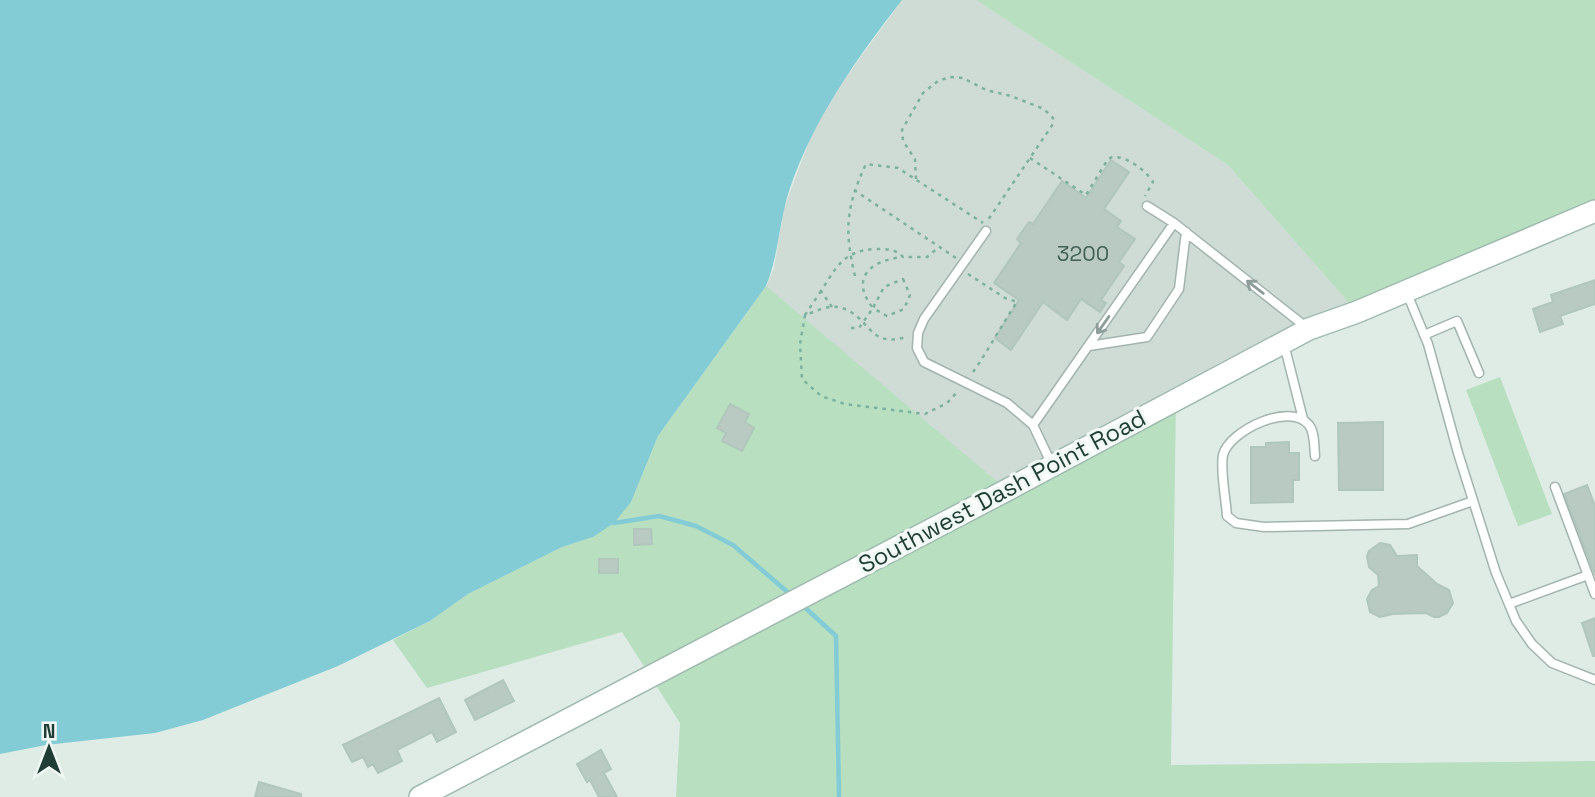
<svg xmlns="http://www.w3.org/2000/svg" width="1595" height="797" viewBox="0 0 1595 797" font-family="'Space Grotesk',sans-serif">
  <style>
    .built { fill: #cedcd5 }
    .green { fill: #b7dfc0 }
    .water { fill: #83ccd5 }
    .lines { fill: none; stroke-linecap: round; stroke-linejoin: round }
    .stream { stroke: #83ccd5; stroke-width: 4.5 }
    .building { fill: #b8cac1; stroke: #b1c6bc; stroke-width: 2 }
    .service-casing { stroke: #a2b4ad; stroke-width: 11 }
    .secondary-casing { stroke: #a0bbb0; stroke-width: 24 }
    .path { stroke: #7eb19f; stroke-width: 2.5; stroke-dasharray: 3.5 5; stroke-linecap: butt }
    .service { stroke: #fff; stroke-width: 8 }
    .secondary { stroke: #fff; stroke-width: 21 }
    .oneway { stroke: #8f9e9a }
    .labels { text-anchor: middle; dominant-baseline: central; stroke-width: 6; stroke-linejoin: round; paint-order: stroke }
    .number-label { font-size: 21px; fill: #456057 }
    .street-label { font-size: 24px; fill: #1f3d34; stroke: #f0f8f4 }
  </style>
  <rect width="100%" height="100%" fill="#dfece6"/>
  <path class="built" d="M 902,0 L 976,0 L 1228,165 L 1357,312 L 1007,490 L 752,305 L 766,287 L 774,268 L 784,208 L 810,139 L 831,98 Z"/>
  <path class="green" d="M 976,0 L 1595,0 L 1595,217 L 1357,312 L 1228,165 Z
    M 766,286 L 1007,490 L 1176,398 L 1171,765 L 1595,761 L 1595,797 L 676,797 L 680,723 L 622,632 L 427,688 L 393,640 L 430,621 L 468,594 L 562,547 L 593,537 L 631,502 L 658,436 Z
    M 1500,377 L 1552,514 L 1518,526 L 1466,390 Z"/>
  <path class="water" d="M 0,0 L 902,0 C 857,58 814,118 790,188 C 779,220 779,255 766,286 L 658,436 L 631,502 L 614,523 L 593,537 L 562,547 L 468,594 L 430,621 L 338,666 L 203,720 L 155,733 L 46,745 L 0,754 Z"/>
  <g class="lines">
    <path class="stream" d="M 614,523 L 659,516 L 696,526 L 733,545 L 791,595
      M 800,603 L 836,636 L 839,797"/>
  </g>
  <path class="building" d="M 1111,160 L 1129,172 L 1104,209 L 1121,221 L 1117,227 L 1135,239 L 1119,262 L 1124,266 L 1101,300 L 1106,303 L 1100,312 L 1081,299 L 1067,320 L 1043,302 L 1011,350 L 995,338 L 1019,300 L 994,283 L 1021,243 L 1017,239 L 1029,222 L 1033,224 L 1062,181 L 1086,198 Z
    M 1595,280 L 1595,304 L 1560,316 L 1563,324 L 1540,332 L 1533,309 L 1553,302 L 1551,295 Z
    M 730,404 L 749,414 L 745,422 L 754,428 L 742,451 L 722,441 L 726,433 L 717,428 Z
    M 1383,422 L 1383,490 L 1339,490 L 1338,423 Z
    M 1289,442 L 1289,453 L 1299,453 L 1299,480 L 1293,480 L 1293,502 L 1251,503 L 1251,447 L 1266,447 L 1266,443 Z
    M 1587,485 L 1595,506 L 1595,575 L 1564,494 Z
    M 634,529 L 651,529 L 652,544 L 634,545 Z
    M 1380,543 L 1390,545 L 1397,556 L 1417,555 L 1417,566 L 1437,584 L 1449,590 L 1453,603 L 1447,613 L 1439,617 L 1434,617 L 1426,613 L 1393,614 L 1380,617 L 1370,612 L 1367,599 L 1372,590 L 1379,586 L 1378,575 L 1369,567 L 1367,556 L 1369,551 Z
    M 599,559 L 618,559 L 618,573 L 599,573 Z
    M 1595,618 L 1595,656 L 1593,656 L 1582,623 Z
    M 503,680 L 514,701 L 475,720 L 465,700 Z
    M 439,698 L 456,732 L 437,742 L 432,732 L 397,750 L 402,761 L 378,773 L 373,764 L 368,767 L 363,757 L 352,762 L 343,745 Z
    M 601,750 L 611,769 L 604,773 L 617,797 L 599,797 L 590,780 L 587,782 L 577,764 Z
    M 259,782 L 301,794 L 301,797 L 255,797 Z"/>
  <g class="lines">
    <g class="service-casing">
      <path id="service" d="M 1147,206 L 1174,223
        M 986,231 L 924,319 L 918,333 L 917,348 L 924,362 L 1007,403 L 1033,425
        M 1406,291 L 1428,344 L 1458,453 L 1496,573 L 1516,621 L 1532,644 L 1552,663 L 1595,680
        M 1424,335 L 1457,321 L 1479,373
        M 1284,344 L 1303,419
        M 1089,346 L 1147,337 L 1179,289 L 1186,232
        M 1315,456 C 1314,446 1315,433 1309,425 C 1290,401 1229,431 1223,455 C 1220,471 1226,499 1227,516 L 1236,523 L 1264,527 L 1408,524 L 1473,501
        M 1052,465 L 1033,425 L 1174,223 L 1306,327
        M 1555,487 L 1595,594
        M 1509,604 L 1588,575"/>
    </g>
    <g class="secondary-casing">
      <path id="secondary" d="M 420,797 L 1007,490 L 1309,329 L 1357,312 L 1595,211"/>
    </g>
    <path class="path" d="M 1030,158 L 1086,195 L 1108,159 C 1121,151 1146,170 1153,182 L 1145,196
      M 916,179 L 915,159 L 903,141 L 902,130 L 923,93 L 938,81 L 950,77 L 963,78 L 986,90 L 1011,96 L 1044,109 L 1053,118 L 1053,124 L 988,220
      M 854,190 L 956,258
      M 968,274 L 1005,298 L 1017,302 C 1001,326 988,351 971,375
      M 855,276 C 844,230 846,207 866,164 L 898,168 L 983,223
      M 903,279 L 910,295 L 904,309 L 887,316 L 873,308 L 884,287 Z
      M 821,291 L 805,315 C 814,312 828,305 838,307 C 871,314 866,349 906,337
      M 832,307 L 821,291 C 837,266 844,250 877,249 C 887,249 896,249 903,257 L 927,257 L 939,247
      M 805,315 L 800,344 L 802,379 L 821,396 L 845,404 L 925,414 L 947,403 L 958,391
      M 851,328 L 859,328 L 873,308 C 849,278 871,260 903,257"/>
    <use href="#service" class="service"/>
    <use href="#secondary" class="secondary"/>
  </g>
  <defs><path id="oneway-shaft" d="M-6 0H5M1.5-3L5.5 0L1.5 3" fill="none" stroke-width="1.6" stroke-linecap="round" stroke-linejoin="round" transform="scale(1.75)"/></defs>
  <g class="oneway">
    <use href="#oneway-shaft" transform="translate(1255 287) rotate(-142)"/>
    <use href="#oneway-shaft" transform="translate(1103 325) rotate(125)"/>
  </g>
  <g class="labels">
    <g class="number-label">
      <text x="1083" y="253">3200</text>
    </g>
    <g class="street-label">
      <text transform="translate(1002 491) rotate(-28)">Southwest Dash Point Road</text>
    </g>
  </g>
  <g transform="translate(49 748)" stroke="#f0f8f4" stroke-width="5" paint-order="stroke">
  <path d="M0-5L12 26L0 18L-12 26Z" fill="#1f3d34"/>
  <text y="-10" font-size="19" font-weight="bold" text-anchor="middle" fill="#1f3d34">N</text>
  </g>
</svg>
